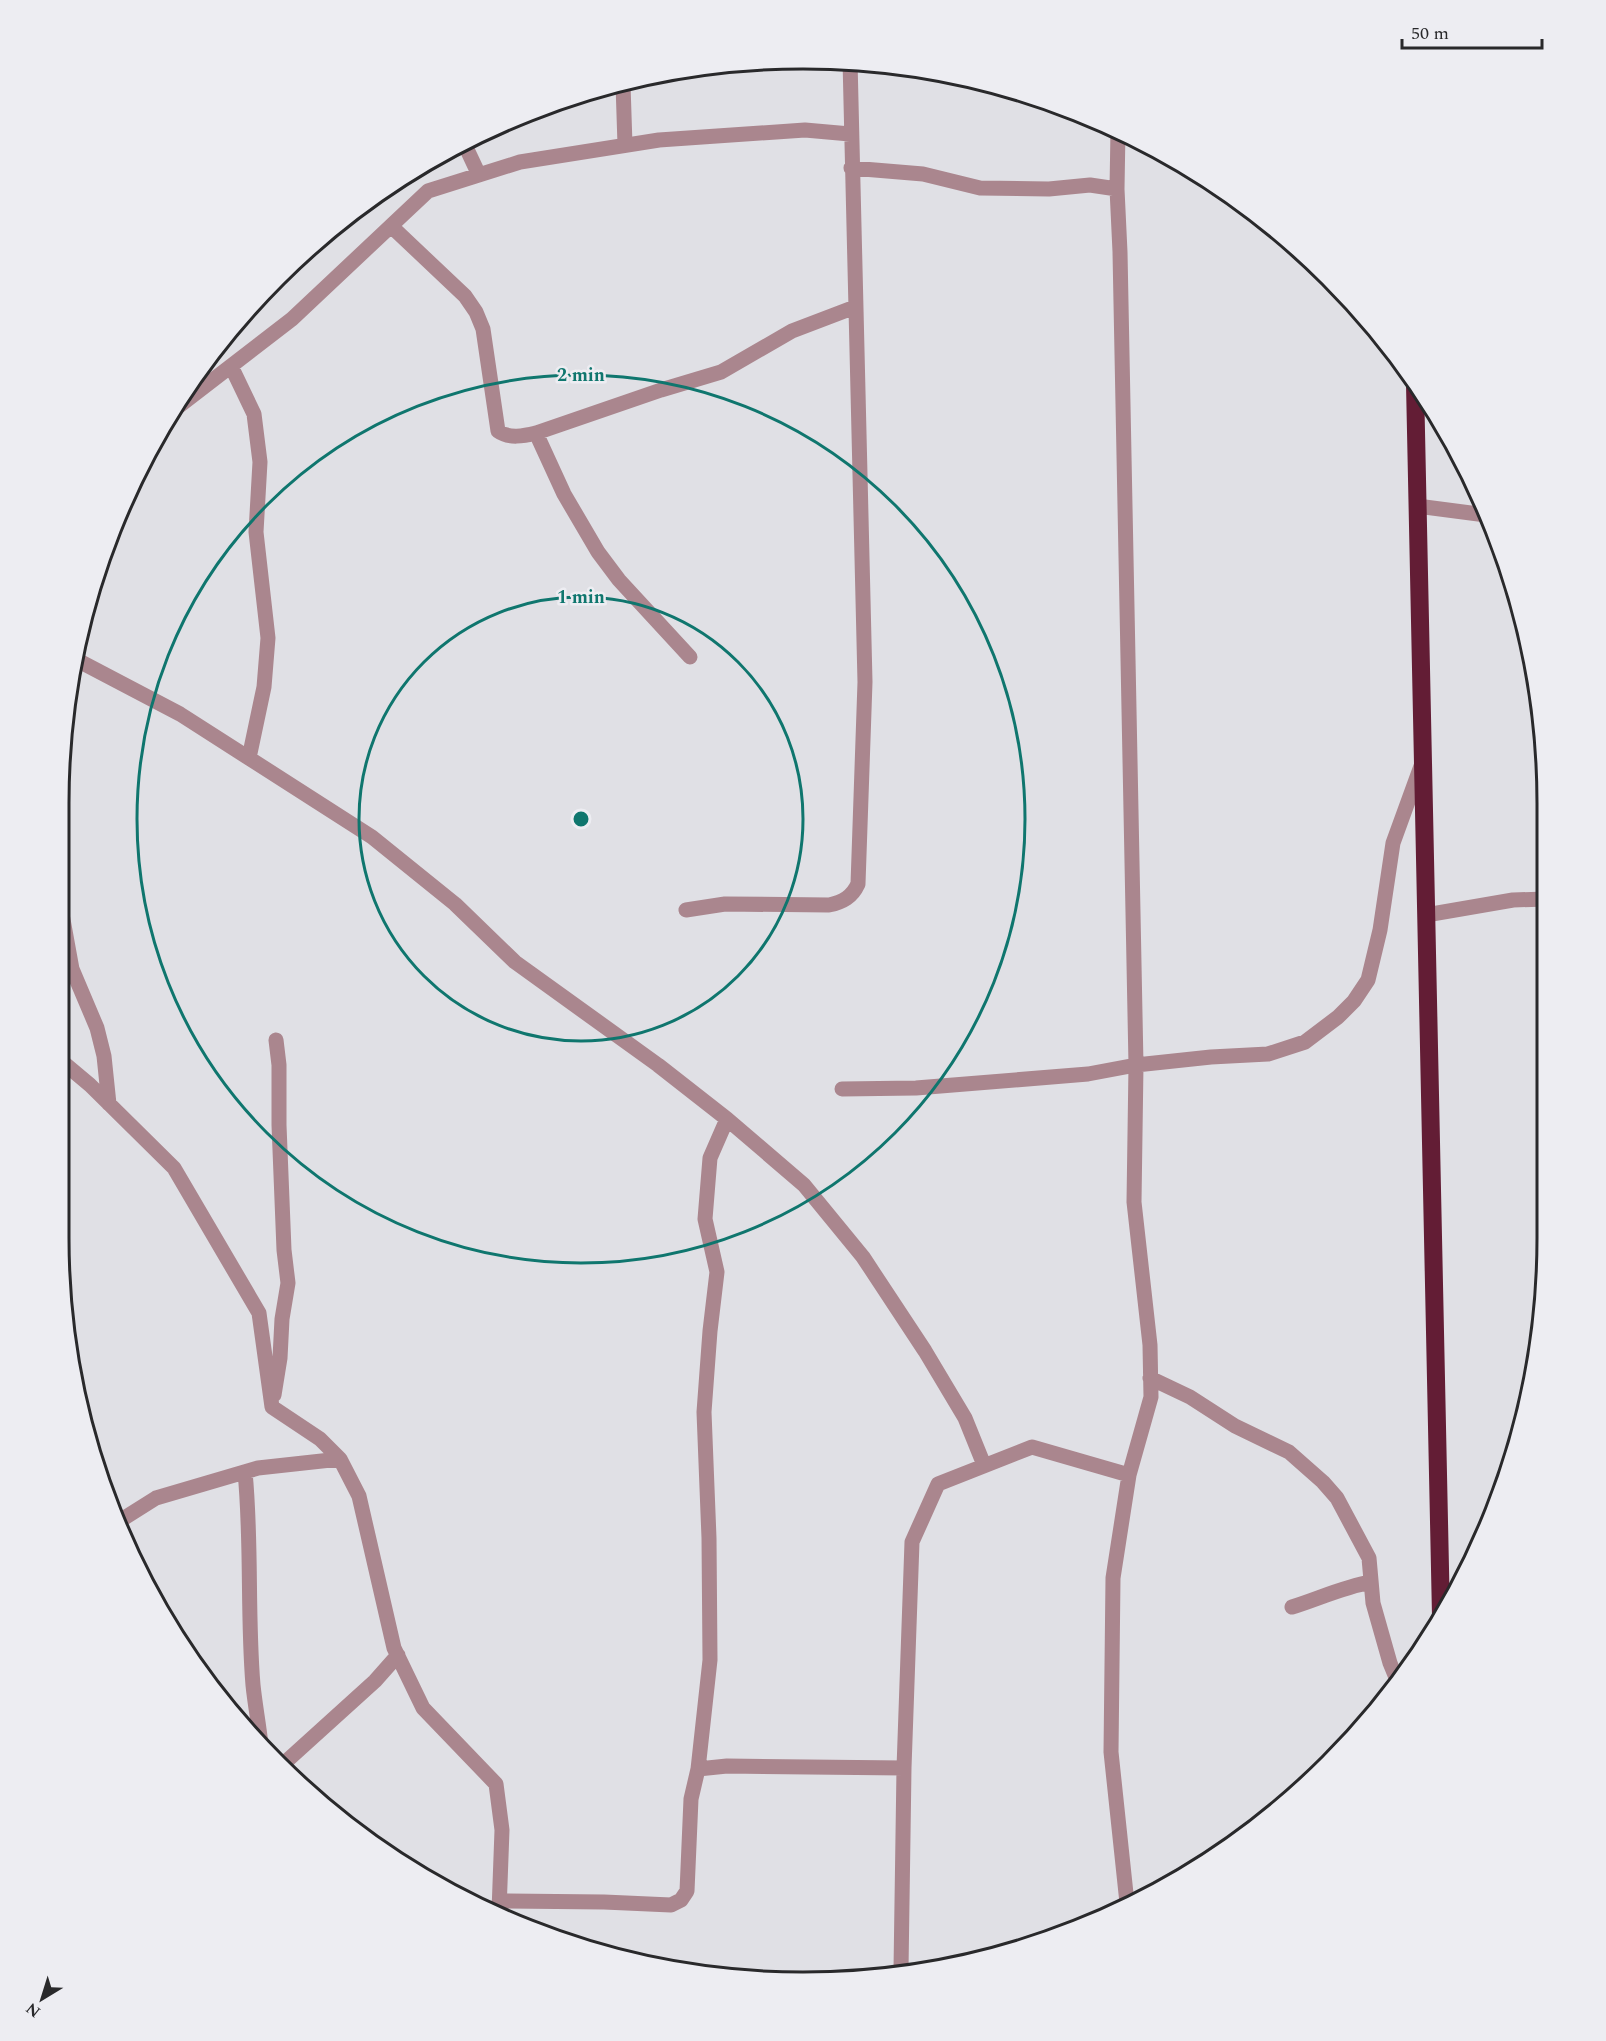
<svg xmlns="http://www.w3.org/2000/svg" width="1606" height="2041" viewBox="0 0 1606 2041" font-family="Spectral,serif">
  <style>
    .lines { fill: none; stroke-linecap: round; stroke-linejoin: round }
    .street { stroke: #aa868e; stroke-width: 15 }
    .highway { stroke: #631d35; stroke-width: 18 }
    .ring { fill: none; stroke: #0f766e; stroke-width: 3 }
    .rim { fill: none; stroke: #29292b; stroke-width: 3 }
    .centre { fill: #0f766e; stroke: #ededf2; stroke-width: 3 }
    .ring-label { font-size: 18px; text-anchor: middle; font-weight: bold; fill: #0f766e; stroke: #ededf2; stroke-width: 5; stroke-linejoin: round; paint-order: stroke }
  </style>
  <rect width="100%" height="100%" fill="#e0e0e5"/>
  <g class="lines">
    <path class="street" d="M 623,84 L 625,145
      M 1118,130 L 1117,189 L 1120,252 L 1136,1065 L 1134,1202 L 1150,1345 L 1151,1397 L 1129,1475 L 1113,1578 L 1111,1752 L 1127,1903
      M 464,143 L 479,175
      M 851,168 L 923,174 L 980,188 L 1049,189 L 1090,185 L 1117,189
      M 391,226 L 465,296 L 476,312 L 483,329 L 498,431 C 509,439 524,436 536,433 L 661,390 L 721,372 L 792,331 L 855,307
      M 231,366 L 254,414 L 260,462 L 256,532 L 268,638 L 264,687 L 249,758
      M 170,413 L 292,319 L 428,191 L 520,162 L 659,140 L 805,130 L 850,134
      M 536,433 L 564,494 L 598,552 L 619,580 L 690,657
      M 1417,506 L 1486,515
      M 79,661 L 180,714 L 372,837 L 455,904 L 515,962 L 658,1065 L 727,1119 L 804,1185 L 863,1257 L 925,1351 L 965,1418 L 984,1465
      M 60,903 L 72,969 L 97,1028 L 104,1056 L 109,1104
      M 686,910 L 725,904 L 829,905 C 843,902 852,897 858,884 L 865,682 L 850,60
      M 1426,915 L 1513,900 L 1546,899
      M 59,1059 L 90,1085 L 174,1168 L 259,1313 L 272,1407 L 320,1439 L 340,1459 L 359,1496 L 394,1648 L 423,1708 L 496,1784 L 502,1830 L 499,1911
      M 842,1089 L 916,1088 L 1088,1074 L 1136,1065 L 1211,1057 L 1268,1054 L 1305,1042 L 1338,1017 L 1354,1001 L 1368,980 L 1380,930 L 1393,843 L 1421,766
      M 1150,1378 L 1190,1397 L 1235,1426 L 1289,1452 L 1323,1482 L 1337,1498 L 1369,1558 L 1373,1603 L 1390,1663 L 1397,1680
      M 274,1395 L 280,1358 L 282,1319 L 288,1283 L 284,1250 L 279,1125 L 279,1065 L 276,1040
      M 245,1472 C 252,1543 247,1614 253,1685 C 255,1705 259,1725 261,1745
      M 121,1520 L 156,1498 L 258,1468 L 340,1459
      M 1292,1607 C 1318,1599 1343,1587 1371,1582
      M 280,1767 L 375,1681 L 398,1655
      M 698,1769 L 710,1660 L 709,1538 L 704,1412 L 710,1331 L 717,1272 L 705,1219 L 710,1158 L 727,1119
      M 499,1901 L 604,1902 L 671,1905 L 681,1900 L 687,1891 L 691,1799 L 698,1769 L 727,1766 L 904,1768
      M 901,1970 L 904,1768 L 912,1542 L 938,1484 L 1032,1447 L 1129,1475"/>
    <path class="highway" d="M 1415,384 L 1441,1616"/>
  </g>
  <g class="ring">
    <circle cx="581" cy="819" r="222"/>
    <circle cx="581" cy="819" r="444"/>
  </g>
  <path d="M0 0H1606V2041H0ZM803 69H803A734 734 0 0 1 1537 803V1238A734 734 0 0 1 803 1972H803A734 734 0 0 1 69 1238V803A734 734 0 0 1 803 69Z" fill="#ededf2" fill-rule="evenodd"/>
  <path class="rim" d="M803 69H803A734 734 0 0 1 1537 803V1238A734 734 0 0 1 803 1972H803A734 734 0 0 1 69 1238V803A734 734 0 0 1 803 69Z"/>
  <circle cx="581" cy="819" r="9" class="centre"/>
  <g class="ring-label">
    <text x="581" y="381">2 min</text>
    <text x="581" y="603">1 min</text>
  </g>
  <g transform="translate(42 1999) rotate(218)" stroke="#ededf2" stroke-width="4.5" paint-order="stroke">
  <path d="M0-4.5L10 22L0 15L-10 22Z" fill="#29292b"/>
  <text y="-9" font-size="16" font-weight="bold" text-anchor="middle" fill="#29292b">N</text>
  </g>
  <path d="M1402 39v9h140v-9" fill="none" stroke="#29292b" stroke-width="3"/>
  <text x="1411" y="39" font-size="18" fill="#29292b" stroke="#ededf2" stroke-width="4.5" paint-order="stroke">50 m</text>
</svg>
